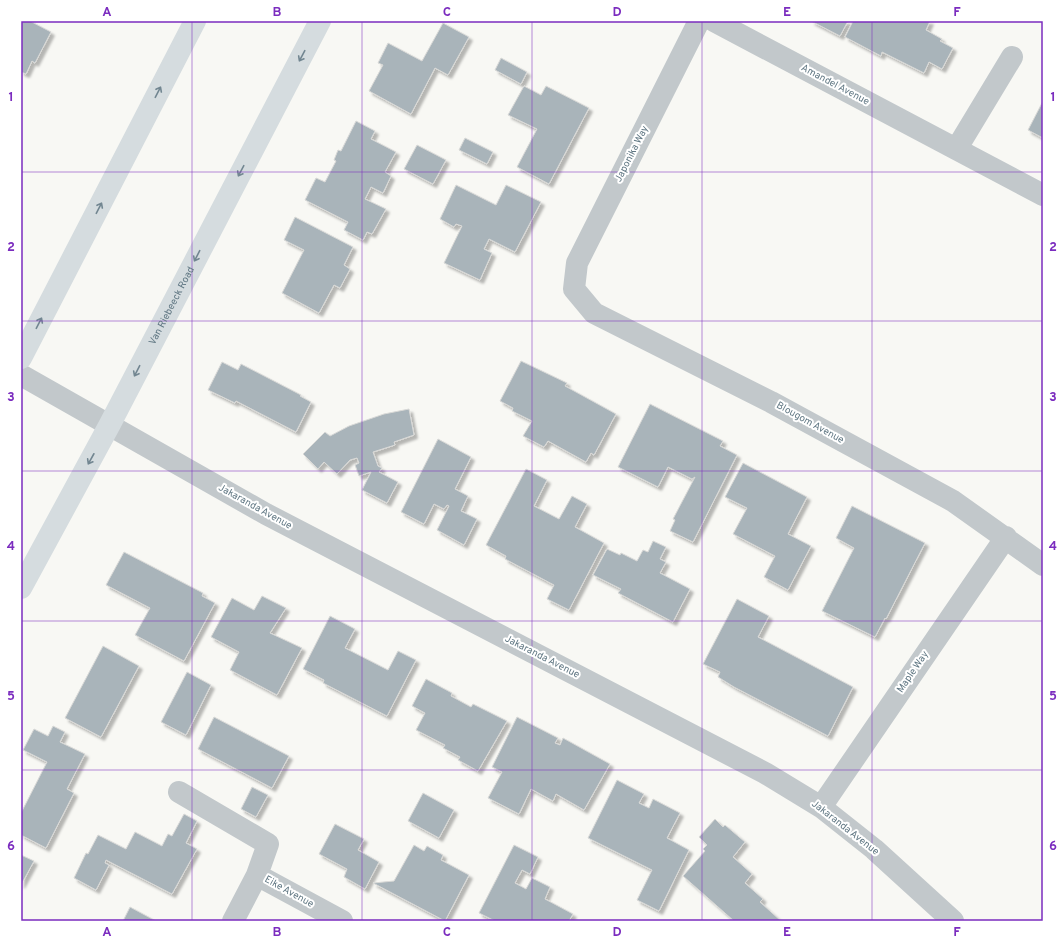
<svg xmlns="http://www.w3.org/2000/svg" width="1064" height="942" viewBox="0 0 1064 942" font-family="Overpass,sans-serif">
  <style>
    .building { fill: #a9b4ba; stroke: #d9d9d7; filter: url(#shadow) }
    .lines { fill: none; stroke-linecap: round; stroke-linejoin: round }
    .street { stroke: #c2c8cb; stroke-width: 22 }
    .primary { stroke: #d5dcdf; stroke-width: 22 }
    .oneway { stroke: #728691 }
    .grid { fill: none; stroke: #7b2cbf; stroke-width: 1; stroke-opacity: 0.55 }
    .labels { text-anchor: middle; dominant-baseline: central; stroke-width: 4; stroke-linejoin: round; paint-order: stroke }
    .street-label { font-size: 10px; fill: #607783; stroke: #fff }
    .neatline { fill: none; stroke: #7b2cbf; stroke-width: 1.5 }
    .grid-label { font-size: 13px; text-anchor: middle; font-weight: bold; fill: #7b2cbf }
  </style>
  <defs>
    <filter id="shadow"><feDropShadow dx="3.5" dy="3.5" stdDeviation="1" flood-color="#0004"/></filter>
  </defs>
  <rect width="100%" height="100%" fill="#f8f8f4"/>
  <path class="building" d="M 21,21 L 30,21 L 51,32 L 35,63 L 32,61 L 26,74 L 21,72 Z
    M 811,21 L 848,21 L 840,36 Z
    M 853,21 L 930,21 L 926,30 L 942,39 L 940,41 L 953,48 L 942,69 L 929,62 L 924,73 L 882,52 L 881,56 L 845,37 Z
    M 443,23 L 469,37 L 448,75 L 435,68 L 411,114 L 369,91 L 383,65 L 378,63 L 388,43 L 422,61 Z
    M 501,58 L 527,72 L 521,84 L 495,70 Z
    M 524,86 L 541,95 L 546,86 L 589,108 L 549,184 L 517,167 L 537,129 L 508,115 Z
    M 1043,101 L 1043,138 L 1028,130 Z
    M 356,121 L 375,131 L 371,139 L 396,152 L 385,172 L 391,176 L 383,193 L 371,187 L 365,199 L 386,209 L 372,234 L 367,232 L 363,240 L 344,230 L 348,222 L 305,200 L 316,178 L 325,182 L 336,161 L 334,160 L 338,150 L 341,151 Z
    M 465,138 L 493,152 L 487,164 L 459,150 Z
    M 417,145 L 446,160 L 433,184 L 404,169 Z
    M 456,185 L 496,205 L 506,185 L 541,202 L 515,252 L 489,239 L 484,249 L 492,253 L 480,280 L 444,263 L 462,226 L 456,224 L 454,227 L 440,219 Z
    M 295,217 L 353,247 L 344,265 L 350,269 L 340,288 L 334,285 L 319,313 L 282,293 L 304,250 L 284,240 Z
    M 521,361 L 567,383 L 565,386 L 616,414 L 594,455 L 591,453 L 586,462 L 548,441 L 544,447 L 523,436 L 532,421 L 512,411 L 513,408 L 500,401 Z
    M 222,362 L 238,370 L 241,364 L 301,395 L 300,396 L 311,402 L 296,432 L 236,401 L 235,403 L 208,390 Z
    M 650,404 L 723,441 L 720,446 L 737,455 L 693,542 L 670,531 L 675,520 L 673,519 L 695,477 L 692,479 L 668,467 L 658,487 L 618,467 Z
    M 409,409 L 414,435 L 394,442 L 395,445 L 373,452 L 378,466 L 382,468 L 379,472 L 398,482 L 387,503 L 362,490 L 371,472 L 359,476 L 355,465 L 359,463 L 357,458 L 350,460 L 337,474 L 324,462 L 318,469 L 303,454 L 325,432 L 330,436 L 349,426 L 384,414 Z
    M 438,439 L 471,457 L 455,489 L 468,496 L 461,511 L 477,519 L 464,545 L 437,530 L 449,506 L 447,505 L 444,509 L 434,504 L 424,524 L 401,512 Z
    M 743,463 L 807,497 L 788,534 L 811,546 L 788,590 L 764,577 L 775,556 L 733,534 L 747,508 L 725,497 Z
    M 526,469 L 547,480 L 534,506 L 559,519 L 572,496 L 587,504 L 575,527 L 604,543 L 569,610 L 547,599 L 554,585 L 505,559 L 506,556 L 486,545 Z
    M 852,506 L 925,543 L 886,619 L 885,618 L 875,637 L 822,611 L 854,548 L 836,538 Z
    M 653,541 L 666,547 L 660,559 L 666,562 L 660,573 L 690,589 L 673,622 L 618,593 L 621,589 L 593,575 L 607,549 L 620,555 L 621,553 L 637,561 L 643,550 L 648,552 Z
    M 124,552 L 203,593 L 202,596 L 215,603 L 184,661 L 135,635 L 150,608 L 106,585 Z
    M 262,596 L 286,608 L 270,633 L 302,648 L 277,695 L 230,670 L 239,652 L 211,637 L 232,598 L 254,610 Z
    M 737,599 L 769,616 L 758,637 L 853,687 L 828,736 L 734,687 L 718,677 L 720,672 L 703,664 Z
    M 330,616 L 355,629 L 345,648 L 388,670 L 398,651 L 416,660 L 387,716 L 323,683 L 324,680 L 303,669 Z
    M 103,646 L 139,666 L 101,737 L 65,718 Z
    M 187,672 L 211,685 L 186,735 L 161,722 Z
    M 426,679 L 452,693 L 451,696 L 471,707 L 473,704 L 507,721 L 478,771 L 458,760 L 460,757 L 443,748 L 445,745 L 416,730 L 425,713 L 412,706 Z
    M 214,717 L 289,756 L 272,788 L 198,749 Z
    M 517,717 L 558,738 L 555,743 L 560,745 L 563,738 L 610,764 L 584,810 L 556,794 L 553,801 L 531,789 L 519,814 L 488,798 L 502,772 L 492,767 Z
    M 53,726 L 65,732 L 60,742 L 85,754 L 67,789 L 74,793 L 46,848 L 21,835 L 21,813 L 47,762 L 23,750 L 34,729 L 48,736 Z
    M 617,780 L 644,794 L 639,803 L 649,808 L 653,799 L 680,813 L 667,838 L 689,850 L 659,911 L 637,900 L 652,870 L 588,838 Z
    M 252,787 L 268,795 L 256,817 L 241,809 Z
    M 423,793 L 454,810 L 439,838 L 408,821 Z
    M 184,814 L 197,821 L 186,843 L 197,849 L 172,894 L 106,860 L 105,863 L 109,865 L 96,890 L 74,878 L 86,853 L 88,854 L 98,835 L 126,849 L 135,832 L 162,846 L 168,834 L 172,836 Z
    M 715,819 L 723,827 L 725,825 L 745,842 L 733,857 L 752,874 L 745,883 L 763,899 L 760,902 L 781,921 L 734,921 L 683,876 L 705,851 L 703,849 L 707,845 L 699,837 Z
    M 335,824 L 364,839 L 358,850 L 379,862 L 365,889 L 344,877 L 347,869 L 319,854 Z
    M 414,845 L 424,851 L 427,846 L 443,855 L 441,860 L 469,875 L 445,921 L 373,883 L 394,881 Z
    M 514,845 L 538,857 L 530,874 L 522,870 L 515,883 L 526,889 L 532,878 L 550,887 L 545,899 L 573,914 L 569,921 L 495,921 L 479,913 Z
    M 21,855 L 34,861 L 21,885 Z
    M 130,907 L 156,921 L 123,921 Z"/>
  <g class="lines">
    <path class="street" d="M 699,21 L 577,263 L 574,289 L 594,313 L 771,402 L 953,501 L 1043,565
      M 714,21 L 1043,195
      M 957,148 L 1012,57
      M 21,375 L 266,514 L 765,773 L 821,807 L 874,849 L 953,921
      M 179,792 L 268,844 L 257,875 L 233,921
      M 821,807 L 1006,537
      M 257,875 L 342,921"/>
    <g class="primary">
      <path d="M 21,358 L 195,21"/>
      <path id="s1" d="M 21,588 L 110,424 L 320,21"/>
    </g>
  </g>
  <defs><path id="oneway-shaft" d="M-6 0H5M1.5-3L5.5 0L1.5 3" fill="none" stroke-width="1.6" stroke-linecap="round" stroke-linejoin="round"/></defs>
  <g class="oneway">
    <use href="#oneway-shaft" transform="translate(302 56) rotate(118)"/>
    <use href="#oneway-shaft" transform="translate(158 92) rotate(-63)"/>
    <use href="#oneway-shaft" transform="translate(241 171) rotate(118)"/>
    <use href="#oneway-shaft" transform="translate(99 208) rotate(-63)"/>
    <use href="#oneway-shaft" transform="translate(197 256) rotate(117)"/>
    <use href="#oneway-shaft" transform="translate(39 323) rotate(-63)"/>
    <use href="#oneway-shaft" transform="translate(137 371) rotate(117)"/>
    <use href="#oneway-shaft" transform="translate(91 459) rotate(119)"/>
  </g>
  <path class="grid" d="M 192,21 L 192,921M 362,21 L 362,921M 532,21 L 532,921M 702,21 L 702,921M 872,21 L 872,921M 21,172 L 1043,172M 21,321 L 1043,321M 21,471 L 1043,471M 21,621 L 1043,621M 21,770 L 1043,770"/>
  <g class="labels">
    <g class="street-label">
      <text transform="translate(835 85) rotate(28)">Amandel Avenue</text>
      <text transform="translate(632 154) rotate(-63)">Japonika Way</text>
      <text stroke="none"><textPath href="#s1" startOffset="320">Van Riebeeck Road</textPath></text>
      <text transform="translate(810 423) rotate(29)">Blougom Avenue</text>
      <text transform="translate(255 507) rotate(29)">Jakaranda Avenue</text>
      <text transform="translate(542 657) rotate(27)">Jakaranda Avenue</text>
      <text transform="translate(913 672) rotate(-56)">Maple Way</text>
      <text transform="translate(845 828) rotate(38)">Jakaranda Avenue</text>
      <text transform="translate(289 892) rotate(29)">Eike Avenue</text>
    </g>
  </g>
  <rect width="1064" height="942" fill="none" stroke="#ffffff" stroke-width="44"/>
  <rect x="22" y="22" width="1020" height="898" class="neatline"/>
  <g class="grid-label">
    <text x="107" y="16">A</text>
    <text x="277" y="16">B</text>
    <text x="447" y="16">C</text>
    <text x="617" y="16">D</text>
    <text x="787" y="16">E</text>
    <text x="957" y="16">F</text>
    <text x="11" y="101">1</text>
    <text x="1053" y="101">1</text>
    <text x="11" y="251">2</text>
    <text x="1053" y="251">2</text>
    <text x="11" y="401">3</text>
    <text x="1053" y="401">3</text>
    <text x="11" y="550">4</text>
    <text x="1053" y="550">4</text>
    <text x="11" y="700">5</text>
    <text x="1053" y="700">5</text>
    <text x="11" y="850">6</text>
    <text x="1053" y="850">6</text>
    <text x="107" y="936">A</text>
    <text x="277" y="936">B</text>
    <text x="447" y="936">C</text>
    <text x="617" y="936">D</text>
    <text x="787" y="936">E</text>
    <text x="957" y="936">F</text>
  </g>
</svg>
